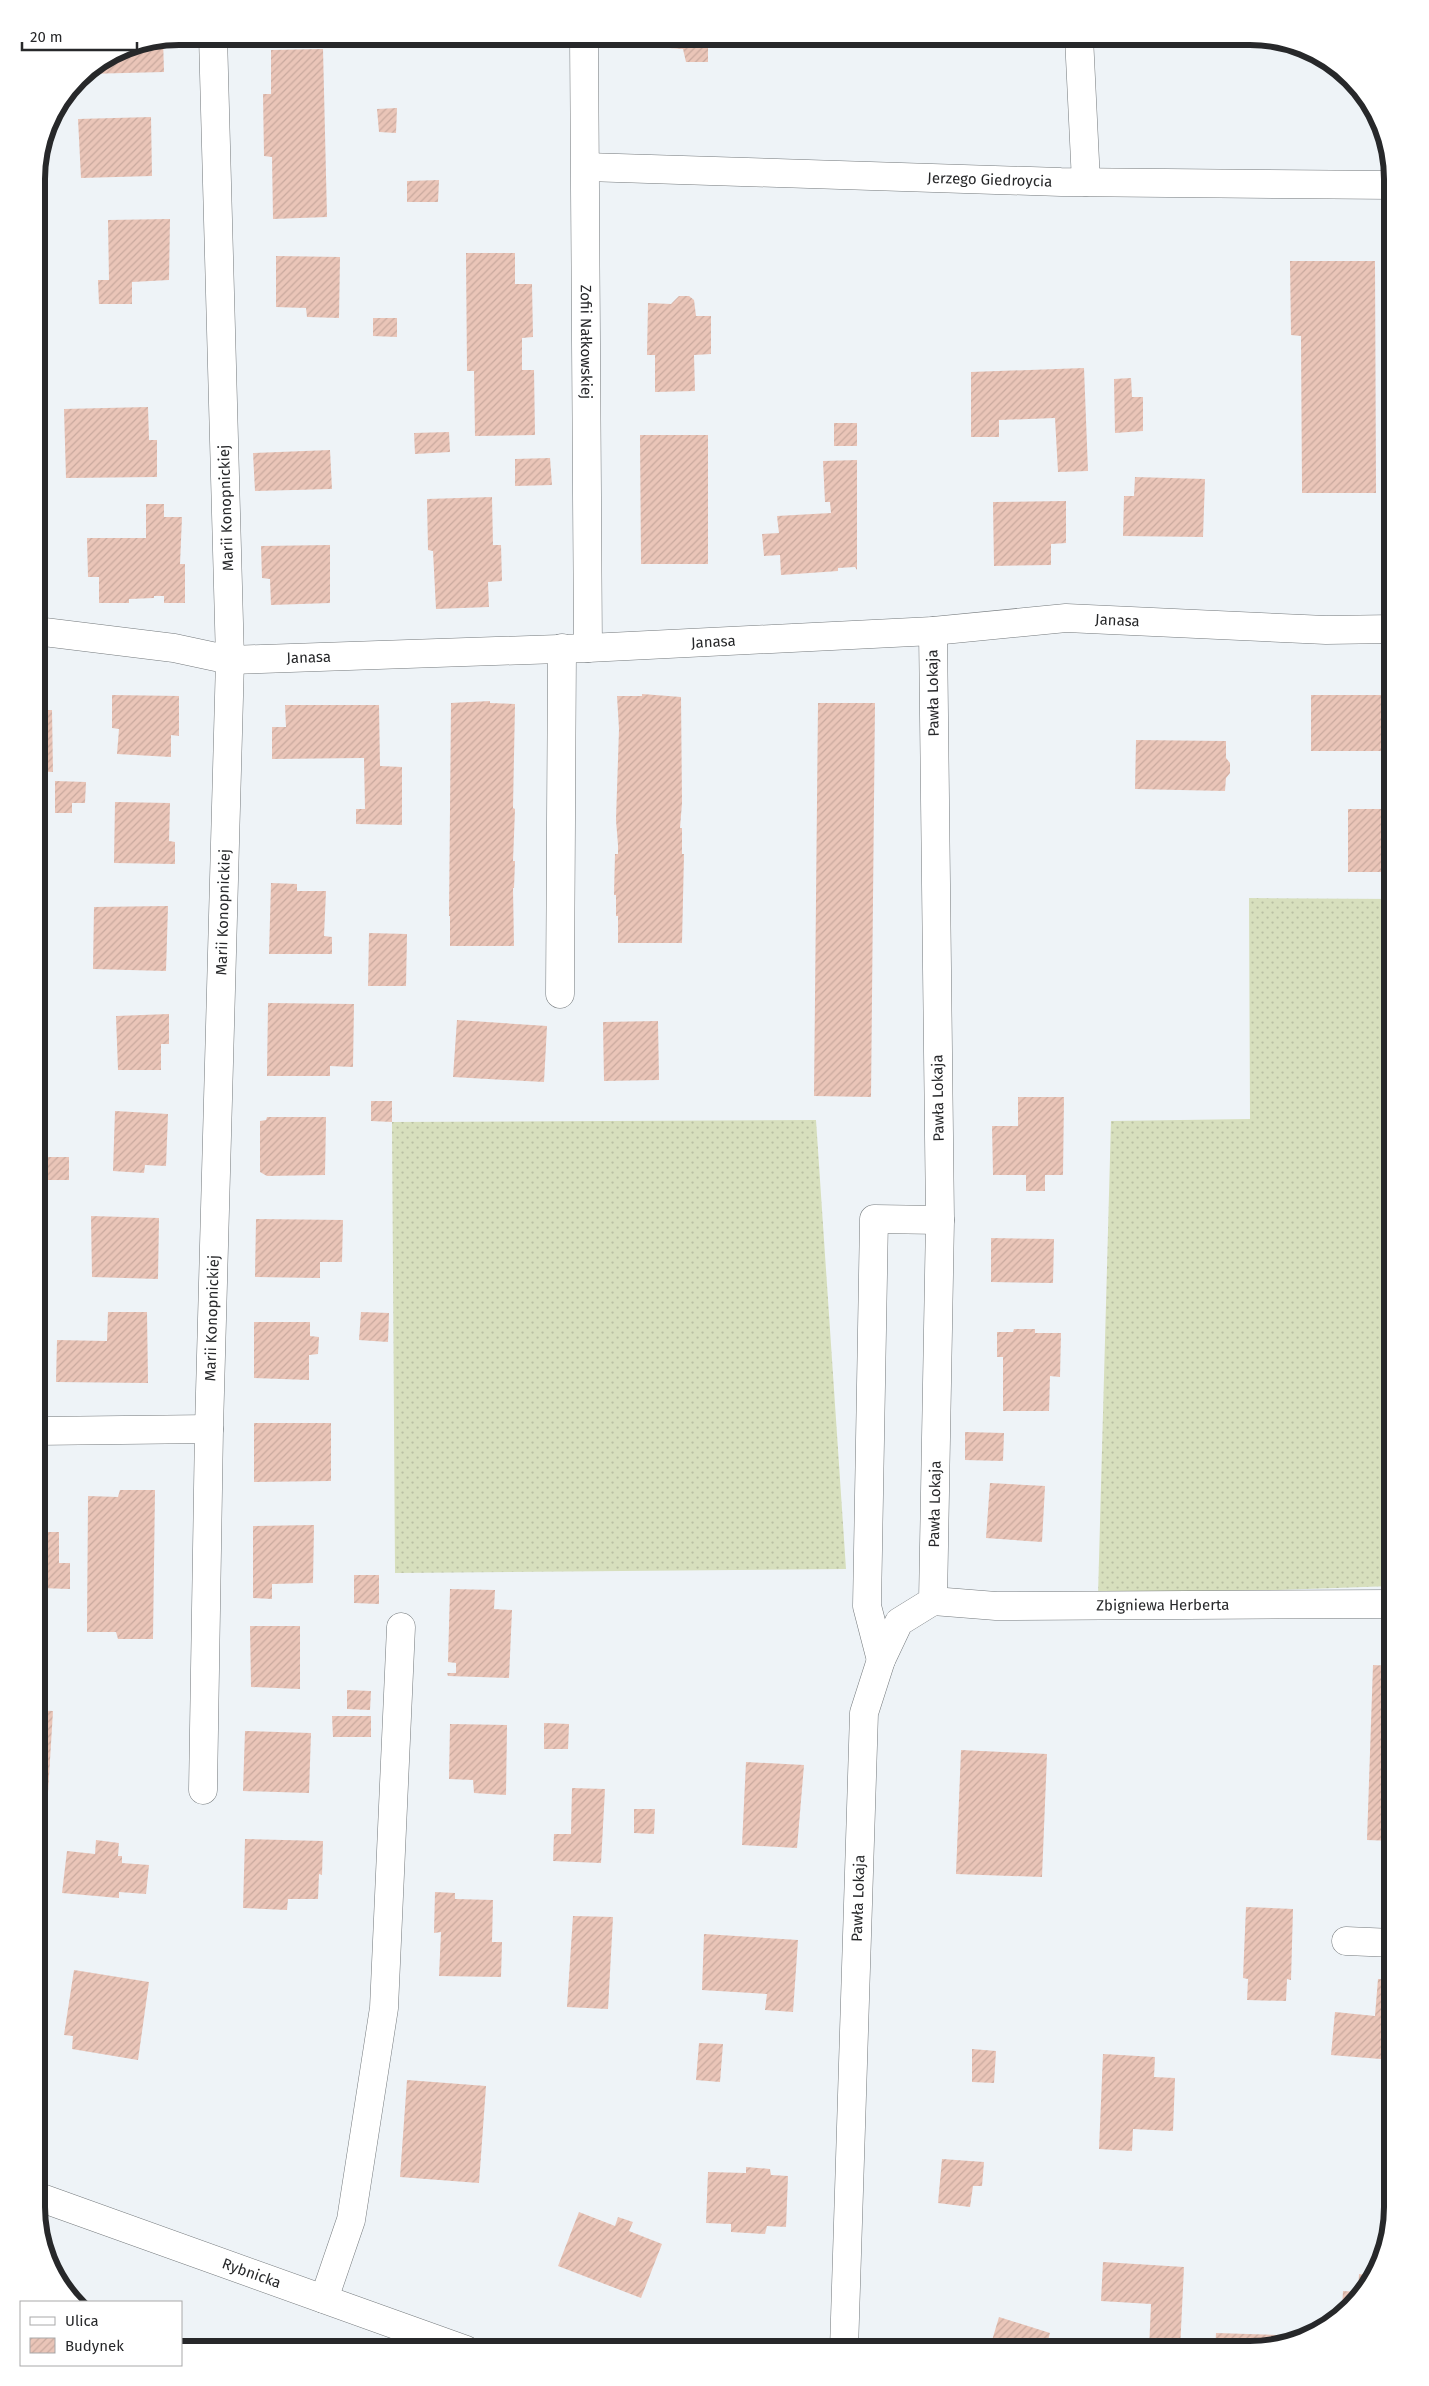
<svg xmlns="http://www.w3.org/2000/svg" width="1429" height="2386" viewBox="0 0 1429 2386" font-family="'Fira Sans',sans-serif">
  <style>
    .grass { fill: url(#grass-dots) }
    .building { fill: url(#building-hatch) }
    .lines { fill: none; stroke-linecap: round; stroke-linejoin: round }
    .minor-casing { stroke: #74797c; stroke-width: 29 }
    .minor { stroke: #fff; stroke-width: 28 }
    .labels { text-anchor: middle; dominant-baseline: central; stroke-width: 5; stroke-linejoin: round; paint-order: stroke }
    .street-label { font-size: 15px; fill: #27282a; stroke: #fff }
    .rim { fill: none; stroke: #27282a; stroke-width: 6 }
  </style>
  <defs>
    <pattern id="grass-dots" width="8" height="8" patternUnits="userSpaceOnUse" patternTransform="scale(1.25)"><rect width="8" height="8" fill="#d7dfbd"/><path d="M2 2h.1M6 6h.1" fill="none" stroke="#b9bfa3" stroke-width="1.8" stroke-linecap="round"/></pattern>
    <pattern id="building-hatch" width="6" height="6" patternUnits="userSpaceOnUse" patternTransform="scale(1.25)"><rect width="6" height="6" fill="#eac5b8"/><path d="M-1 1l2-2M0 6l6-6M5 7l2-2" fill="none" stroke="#c9a99e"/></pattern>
  </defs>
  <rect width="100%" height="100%" fill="#eef3f7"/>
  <path class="grass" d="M 1249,898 L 1393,899 L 1393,1586 L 1098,1596 L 1111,1121 L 1250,1119 Z
    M 816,1120 L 846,1569 L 395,1573 L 392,1122 Z"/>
  <path class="building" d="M 472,36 L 526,36 L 526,42 L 472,43 Z
    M 627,36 L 745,36 L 746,47 L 708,47 L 708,62 L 686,62 L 683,49 L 627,45 Z
    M 163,39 L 164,72 L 84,74 L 125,47 Z
    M 323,49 L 327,217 L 273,219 L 272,157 L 264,156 L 263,94 L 271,94 L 271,50 Z
    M 397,108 L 396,133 L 379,132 L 377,109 Z
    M 151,117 L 152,176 L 81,178 L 78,119 Z
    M 439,180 L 438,202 L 407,202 L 407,181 Z
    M 170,219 L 169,280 L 132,282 L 132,304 L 99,304 L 98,280 L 109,280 L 108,220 Z
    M 466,253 L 515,253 L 515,284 L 532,284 L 533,337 L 522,338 L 522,370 L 534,370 L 535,435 L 475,436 L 474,371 L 467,371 Z
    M 276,256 L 340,257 L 339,318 L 307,317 L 306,308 L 276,307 Z
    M 1290,261 L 1375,261 L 1376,493 L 1302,493 L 1301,336 L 1291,335 Z
    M 679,296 L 689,296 L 694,300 L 696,316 L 711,316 L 711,354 L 694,355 L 695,391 L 655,392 L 655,355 L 647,355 L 648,303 L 671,304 Z
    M 373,318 L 397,318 L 397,337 L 373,336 Z
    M 1084,368 L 1088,471 L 1058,472 L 1055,418 L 999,420 L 999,437 L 971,437 L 971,372 Z
    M 1131,378 L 1132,397 L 1143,397 L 1143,431 L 1115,433 L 1114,379 Z
    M 148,407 L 149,440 L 157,440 L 157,477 L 66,478 L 64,409 Z
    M 834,423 L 857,423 L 857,446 L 834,446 Z
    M 449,432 L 450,452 L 415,454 L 414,433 Z
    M 640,435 L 708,435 L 708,564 L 641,564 Z
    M 330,450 L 332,489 L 255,491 L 253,453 Z
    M 550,458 L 552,485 L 515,486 L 515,459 Z
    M 857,460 L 857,570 L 855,567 L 838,568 L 838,571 L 781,575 L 780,555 L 764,556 L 762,534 L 779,533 L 777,516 L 831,513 L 830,502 L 825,502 L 823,461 Z
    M 1135,477 L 1205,479 L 1203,537 L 1123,536 L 1124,496 L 1134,496 Z
    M 492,497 L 493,545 L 501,545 L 502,581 L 488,582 L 489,607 L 436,609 L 433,551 L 428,550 L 427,499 Z
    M 1066,501 L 1066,543 L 1051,544 L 1051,565 L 994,566 L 993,502 Z
    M 146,504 L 164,504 L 164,517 L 182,517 L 180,564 L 185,564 L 185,603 L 164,603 L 164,596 L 154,596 L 154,598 L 129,599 L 129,603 L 99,603 L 99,577 L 88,577 L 87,538 L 146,538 Z
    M 330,545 L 330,603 L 271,605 L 270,579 L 262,578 L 261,546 Z
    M 36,682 L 39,682 L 39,710 L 52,710 L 53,772 L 36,771 Z
    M 642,694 L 681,697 L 682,803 L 680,828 L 682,828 L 682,854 L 684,854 L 682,943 L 618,943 L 618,916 L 616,916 L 616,895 L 614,895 L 615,854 L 618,854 L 618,845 L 616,820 L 619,729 L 617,696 L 642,696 Z
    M 112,695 L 179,696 L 179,736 L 171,735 L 171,757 L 117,754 L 119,729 L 112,728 Z
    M 1311,695 L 1391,695 L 1391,751 L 1311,751 Z
    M 490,701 L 490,703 L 515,704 L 513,808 L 515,809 L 513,861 L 515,861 L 514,888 L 513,888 L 514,946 L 450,946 L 450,916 L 449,916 L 451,703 Z
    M 818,703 L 875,703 L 871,1097 L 814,1096 Z
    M 285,705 L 379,705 L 380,766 L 402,767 L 402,825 L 356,824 L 356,809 L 365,809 L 364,758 L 272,759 L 272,727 L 286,727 Z
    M 1136,740 L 1226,741 L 1226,758 L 1230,763 L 1230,773 L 1226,778 L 1225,791 L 1135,789 Z
    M 55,781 L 86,782 L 85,803 L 72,803 L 72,813 L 55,813 Z
    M 115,802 L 170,803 L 169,841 L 175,842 L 175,864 L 114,863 Z
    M 1348,809 L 1393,809 L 1393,872 L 1348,872 Z
    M 271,883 L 297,884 L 297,891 L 326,891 L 324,936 L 332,937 L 332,954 L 269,954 Z
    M 168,906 L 166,971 L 93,969 L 94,907 Z
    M 369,933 L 407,934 L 406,986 L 368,986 Z
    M 268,1003 L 354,1004 L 353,1067 L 330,1066 L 330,1076 L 267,1076 Z
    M 169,1014 L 169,1044 L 161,1044 L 161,1070 L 118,1070 L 116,1016 Z
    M 457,1020 L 547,1026 L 544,1082 L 453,1077 Z
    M 658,1021 L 659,1080 L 604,1081 L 603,1022 Z
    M 1018,1097 L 1064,1097 L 1063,1175 L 1045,1175 L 1045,1191 L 1026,1191 L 1026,1175 L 993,1175 L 992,1126 L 1018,1126 Z
    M 371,1101 L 392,1101 L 392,1122 L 371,1121 Z
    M 115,1111 L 168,1114 L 166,1166 L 145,1165 L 144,1173 L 113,1171 Z
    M 267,1117 L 326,1117 L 325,1175 L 267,1176 L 260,1172 L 260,1121 L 266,1120 Z
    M 39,1157 L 69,1157 L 69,1180 L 39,1180 Z
    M 91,1216 L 159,1218 L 158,1279 L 92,1277 Z
    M 256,1219 L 343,1220 L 342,1262 L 320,1262 L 320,1278 L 255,1277 Z
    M 991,1238 L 1054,1239 L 1053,1283 L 991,1282 Z
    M 108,1312 L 147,1312 L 148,1383 L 56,1382 L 57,1340 L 107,1341 Z
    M 361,1312 L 389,1313 L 388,1342 L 359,1340 Z
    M 254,1322 L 310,1322 L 310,1336 L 319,1337 L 318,1354 L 309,1355 L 309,1380 L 254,1378 Z
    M 1014,1329 L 1035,1329 L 1035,1333 L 1061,1333 L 1060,1377 L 1050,1376 L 1049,1411 L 1003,1411 L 1003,1357 L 997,1357 L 997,1332 L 1013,1332 Z
    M 254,1423 L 331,1423 L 331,1481 L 254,1482 Z
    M 965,1432 L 1004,1433 L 1003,1461 L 965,1460 Z
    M 990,1483 L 1045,1486 L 1042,1542 L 986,1538 Z
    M 120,1490 L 155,1490 L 153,1639 L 118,1639 L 116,1632 L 87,1632 L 88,1496 L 118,1497 Z
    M 314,1525 L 313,1583 L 272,1584 L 272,1599 L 253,1598 L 253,1526 Z
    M 36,1532 L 59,1532 L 59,1563 L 70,1563 L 70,1589 L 40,1588 L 40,1564 L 36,1564 Z
    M 354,1575 L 379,1575 L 379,1604 L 354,1603 Z
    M 450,1589 L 495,1590 L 494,1609 L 512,1610 L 509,1678 L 448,1676 L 447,1673 L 456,1673 L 456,1663 L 448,1662 Z
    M 250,1626 L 300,1626 L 300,1689 L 251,1687 Z
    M 1373,1665 L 1393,1666 L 1393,1841 L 1367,1840 Z
    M 347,1690 L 371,1691 L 370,1710 L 347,1709 Z
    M 36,1710 L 53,1711 L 47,1809 L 36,1809 Z
    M 332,1716 L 371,1716 L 371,1737 L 333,1737 Z
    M 544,1723 L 569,1724 L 568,1749 L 544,1749 Z
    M 450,1724 L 507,1725 L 506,1795 L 474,1793 L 473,1780 L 449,1779 Z
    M 245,1731 L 311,1733 L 309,1793 L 243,1791 Z
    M 961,1750 L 1047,1754 L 1042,1877 L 956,1874 Z
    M 746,1762 L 804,1765 L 797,1848 L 742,1845 Z
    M 572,1788 L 605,1789 L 601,1863 L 553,1861 L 554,1834 L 571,1834 Z
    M 634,1809 L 655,1809 L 654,1834 L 634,1833 Z
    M 36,1832 L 44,1832 L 39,1894 L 36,1894 Z
    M 245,1839 L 323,1841 L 322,1875 L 319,1874 L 318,1899 L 288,1899 L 287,1910 L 243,1908 Z
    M 96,1840 L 119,1843 L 118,1856 L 122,1856 L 122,1863 L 149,1865 L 146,1894 L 119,1892 L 119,1898 L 62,1893 L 67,1851 L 95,1854 Z
    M 435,1892 L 455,1893 L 455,1899 L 493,1900 L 492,1942 L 502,1942 L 501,1977 L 439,1976 L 441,1932 L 434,1933 Z
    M 1246,1907 L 1293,1909 L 1291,1980 L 1287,1979 L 1286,2001 L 1247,2000 L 1248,1979 L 1243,1978 Z
    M 573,1916 L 613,1917 L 608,2009 L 567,2007 Z
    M 704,1934 L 798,1940 L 793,2012 L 765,2010 L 767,1994 L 702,1990 Z
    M 74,1970 L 149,1982 L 138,2060 L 72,2049 L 73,2036 L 64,2035 Z
    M 1378,1979 L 1393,1980 L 1393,2060 L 1331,2055 L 1335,2012 L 1375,2016 Z
    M 699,2043 L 723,2044 L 720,2082 L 696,2080 Z
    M 972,2049 L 996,2051 L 994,2083 L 972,2082 Z
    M 1103,2054 L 1155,2057 L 1154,2077 L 1175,2078 L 1173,2131 L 1133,2129 L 1132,2151 L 1099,2149 Z
    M 407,2080 L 486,2086 L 479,2183 L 400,2177 Z
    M 942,2159 L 984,2162 L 982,2186 L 973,2186 L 970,2207 L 938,2203 Z
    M 746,2167 L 770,2169 L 771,2175 L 788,2176 L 786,2227 L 767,2226 L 765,2234 L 731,2232 L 731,2224 L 706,2223 L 708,2172 L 746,2173 Z
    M 579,2212 L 615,2226 L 618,2217 L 633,2222 L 629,2231 L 662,2244 L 641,2298 L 558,2266 Z
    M 1103,2262 L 1184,2267 L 1180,2350 L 1149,2350 L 1151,2304 L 1101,2301 Z
    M 1359,2274 L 1372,2276 L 1369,2286 L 1342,2309 L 1343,2291 L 1358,2292 Z
    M 999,2317 L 1050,2333 L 1045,2350 L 980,2350 L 983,2342 L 991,2344 Z
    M 1216,2333 L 1306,2336 L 1306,2337 L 1250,2350 L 1215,2350 Z"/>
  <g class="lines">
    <g class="minor-casing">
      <g id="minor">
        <path id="s1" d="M 584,36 L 588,648"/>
        <path d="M 1079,37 L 1086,182"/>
        <path id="s2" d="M 586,167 L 1061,182 L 1393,185"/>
        <path id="s3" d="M 36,631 L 174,648 L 230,660 L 588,648 L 933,631 L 1066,618 L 1326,630 L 1393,629"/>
        <path d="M 560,994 L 562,648"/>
        <path d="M 36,1431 L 209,1429"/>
        <path id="s4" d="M 933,1601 L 996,1606 L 1393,1604"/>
        <path d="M 881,1660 L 867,1606 L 874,1219 L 940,1220"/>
        <path id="s5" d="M 203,1790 L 209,1429 L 230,660 L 213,36"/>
        <path d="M 1346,1941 L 1393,1943"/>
        <path id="s6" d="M 36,2196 L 466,2350"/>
        <path d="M 324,2299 L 351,2220 L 384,2008 L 401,1627"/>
        <path id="s7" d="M 844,2350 L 864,1713 L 881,1660 L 899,1622 L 933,1601 L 940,1220 L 933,631"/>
      </g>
    </g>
    <use href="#minor" class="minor"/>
  </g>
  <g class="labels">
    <g class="street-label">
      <text stroke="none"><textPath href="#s2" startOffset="404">Jerzego Giedroycia</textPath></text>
      <text stroke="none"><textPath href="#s1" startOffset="306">Zofii Nałkowskiej</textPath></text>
      <text transform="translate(226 508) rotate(-92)">Marii Konopnickiej</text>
      <text stroke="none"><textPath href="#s3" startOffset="1085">Janasa</textPath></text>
      <text stroke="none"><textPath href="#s3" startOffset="680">Janasa</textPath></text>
      <text stroke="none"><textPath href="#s3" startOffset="275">Janasa</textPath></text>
      <text transform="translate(933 693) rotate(-91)">Pawła Lokaja</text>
      <text stroke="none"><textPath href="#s5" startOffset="878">Marii Konopnickiej</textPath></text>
      <text transform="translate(938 1098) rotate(-91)">Pawła Lokaja</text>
      <text stroke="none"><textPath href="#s5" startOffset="472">Marii Konopnickiej</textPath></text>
      <text stroke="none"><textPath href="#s7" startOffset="872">Pawła Lokaja</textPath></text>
      <text stroke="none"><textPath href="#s4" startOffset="230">Zbigniewa Herberta</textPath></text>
      <text stroke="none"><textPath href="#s7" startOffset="452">Pawła Lokaja</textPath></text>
      <text stroke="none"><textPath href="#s6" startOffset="229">Rybnicka</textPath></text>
    </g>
  </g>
  <path d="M0 0H1429V2386H0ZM179 45H1250A134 134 0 0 1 1384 179V2207A134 134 0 0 1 1250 2341H179A134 134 0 0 1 45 2207V179A134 134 0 0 1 179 45Z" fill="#fff" fill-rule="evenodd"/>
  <path class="rim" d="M179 45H1250A134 134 0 0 1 1384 179V2207A134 134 0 0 1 1250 2341H179A134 134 0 0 1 45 2207V179A134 134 0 0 1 179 45Z"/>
  <rect x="20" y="2301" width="162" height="65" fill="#ffffff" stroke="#a9a9aa"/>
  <rect x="30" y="2317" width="25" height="8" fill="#ffffff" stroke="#a9a9aa"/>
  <text x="65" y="2326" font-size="15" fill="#27282a">Ulica</text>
  <rect x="30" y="2338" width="25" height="15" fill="url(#building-hatch)" stroke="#a9a9aa"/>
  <text x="65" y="2351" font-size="15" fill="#27282a">Budynek</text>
  <path d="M22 42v8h115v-8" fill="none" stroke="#27282a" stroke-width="2.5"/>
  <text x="30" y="42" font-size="15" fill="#27282a" stroke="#ffffff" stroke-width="4" paint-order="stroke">20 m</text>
</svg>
